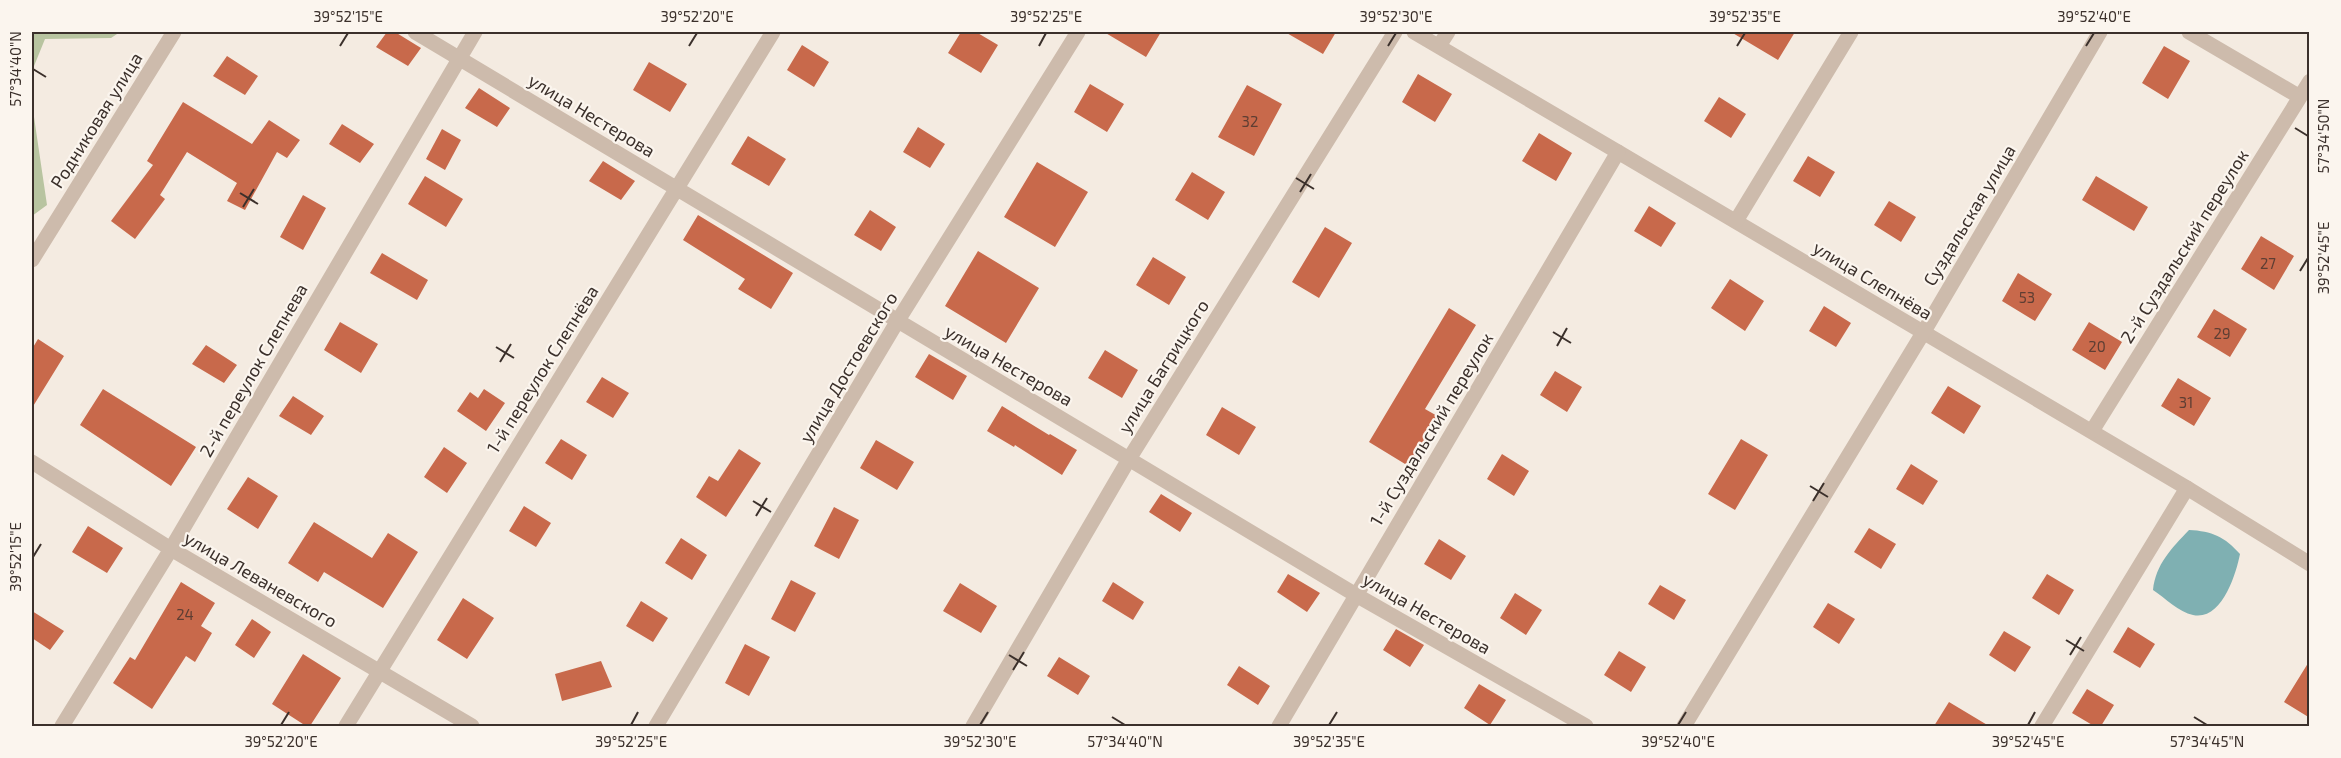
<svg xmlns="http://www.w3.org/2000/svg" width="2341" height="758" viewBox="0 0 2341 758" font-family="'Exo 2',sans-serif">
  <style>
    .green { fill: #b8c4a0 }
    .water { fill: #7fb0b2 }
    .building { fill: #c8694b }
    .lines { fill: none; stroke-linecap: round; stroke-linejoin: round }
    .pedestrian { stroke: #cdbbac; stroke-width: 15 }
    .minor { stroke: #cdbbac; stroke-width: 15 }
    .ticks { fill: none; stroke: #3b302b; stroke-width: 2 }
    .labels { text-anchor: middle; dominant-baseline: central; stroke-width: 4.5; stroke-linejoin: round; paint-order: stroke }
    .number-label { font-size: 15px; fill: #5e3e33 }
    .street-label { font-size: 18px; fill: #3b302b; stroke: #fbf5ee }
    .neatline { fill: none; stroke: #3b302b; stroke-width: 2 }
    .ticks-label { font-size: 15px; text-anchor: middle; fill: #3b302b }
  </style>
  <rect width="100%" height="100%" fill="#f4ebe1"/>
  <path class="green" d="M 32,32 L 120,32 L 111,38 L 45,39 L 32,71 Z
    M 32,110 L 34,117 L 47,205 L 32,216 Z"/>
  <path class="water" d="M 2189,530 C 2212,531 2225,537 2240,554 C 2236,574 2222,621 2193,615 C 2179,612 2165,598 2153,590 C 2156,564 2171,549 2189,530 Z"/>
  <path class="building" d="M 387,32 L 395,32 L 421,48 L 408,66 L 376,47 Z
    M 961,32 L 976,32 L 998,45 L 981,73 L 948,53 Z
    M 1104,32 L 1161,32 L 1146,57 Z
    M 1285,32 L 1336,32 L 1323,54 Z
    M 1731,32 L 1795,32 L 1778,60 Z
    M 802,45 L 829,62 L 814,87 L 787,70 Z
    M 2164,46 L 2190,61 L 2168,99 L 2142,83 Z
    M 227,56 L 258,76 L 245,95 L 213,76 Z
    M 649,62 L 687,84 L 670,112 L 633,90 Z
    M 1418,74 L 1452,94 L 1435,122 L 1402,102 Z
    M 1090,84 L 1124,104 L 1107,132 L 1074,112 Z
    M 1247,85 L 1282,104 L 1254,156 L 1218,137 Z
    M 479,88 L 510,108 L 497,127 L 465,108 Z
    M 1719,97 L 1746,114 L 1731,138 L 1704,121 Z
    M 183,102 L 252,144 L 269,120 L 300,140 L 287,158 L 277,152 L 245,210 L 227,201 L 237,183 L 187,152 L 160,195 L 165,199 L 135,239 L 111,221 L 153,165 L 147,161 Z
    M 342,124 L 374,144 L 360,163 L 329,144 Z
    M 918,127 L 945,144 L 930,168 L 903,152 Z
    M 442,129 L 461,140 L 445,170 L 426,159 Z
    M 1539,133 L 1572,153 L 1556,181 L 1522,161 Z
    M 748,136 L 786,159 L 769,186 L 731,164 Z
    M 1808,156 L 1835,172 L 1820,197 L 1793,181 Z
    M 603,161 L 635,181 L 621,200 L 589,181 Z
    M 1037,162 L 1088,192 L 1055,247 L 1004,217 Z
    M 1192,172 L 1225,192 L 1208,220 L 1175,200 Z
    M 425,176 L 463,199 L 446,227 L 408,204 Z
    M 2096,176 L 2148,207 L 2134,231 L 2082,200 Z
    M 303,195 L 326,208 L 303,250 L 280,237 Z
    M 1889,201 L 1916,217 L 1901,242 L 1874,225 Z
    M 1649,206 L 1676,223 L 1661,247 L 1634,231 Z
    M 870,210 L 896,227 L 881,251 L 854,235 Z
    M 698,215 L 793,273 L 771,309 L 738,289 L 745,279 L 683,240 Z
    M 1325,227 L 1352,243 L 1319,298 L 1292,282 Z
    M 2261,236 L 2294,256 L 2274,290 L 2241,269 Z
    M 978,251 L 1039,288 L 1006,343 L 945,306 Z
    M 382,253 L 428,280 L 417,300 L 370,273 Z
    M 1153,257 L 1186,277 L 1169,305 L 1136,285 Z
    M 2018,273 L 2052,294 L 2035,321 L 2002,301 Z
    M 1730,279 L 1764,301 L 1745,331 L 1711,308 Z
    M 1824,306 L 1851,323 L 1836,347 L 1809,331 Z
    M 1449,308 L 1476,325 L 1425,409 L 1439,417 L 1410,467 L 1369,442 Z
    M 2214,309 L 2247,329 L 2230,357 L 2197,337 Z
    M 340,322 L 378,344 L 361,373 L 324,350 Z
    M 2089,322 L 2122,342 L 2105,370 L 2072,350 Z
    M 38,339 L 64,356 L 32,408 L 32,349 Z
    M 206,345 L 237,365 L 224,383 L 192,364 Z
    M 1105,350 L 1138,370 L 1122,398 L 1088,378 Z
    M 929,354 L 967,376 L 953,400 L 915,377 Z
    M 1555,371 L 1582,387 L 1567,412 L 1540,395 Z
    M 602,377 L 629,393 L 613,418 L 586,402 Z
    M 2178,378 L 2211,398 L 2194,426 L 2161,406 Z
    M 1948,386 L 1981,406 L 1964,434 L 1931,413 Z
    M 103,389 L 196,447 L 171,486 L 80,425 Z
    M 484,389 L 505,403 L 486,431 L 457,411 L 470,392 L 478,398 Z
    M 293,396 L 324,416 L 311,435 L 279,416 Z
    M 1002,406 L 1049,435 L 1050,434 L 1077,450 L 1062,475 L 1015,445 L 1014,447 L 987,431 Z
    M 1222,407 L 1256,427 L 1239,455 L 1206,435 Z
    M 561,439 L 587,455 L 572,480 L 545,463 Z
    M 1741,439 L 1768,455 L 1735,510 L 1708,494 Z
    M 876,440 L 914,462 L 897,490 L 860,468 Z
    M 444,447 L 467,463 L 447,493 L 424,477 Z
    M 739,449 L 761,463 L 726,517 L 696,497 L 709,476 L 718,481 Z
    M 1502,454 L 1529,471 L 1514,496 L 1487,479 Z
    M 1911,464 L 1938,481 L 1923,505 L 1896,489 Z
    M 248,477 L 278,496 L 258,529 L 227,509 Z
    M 1161,494 L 1192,513 L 1180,532 L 1149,512 Z
    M 524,506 L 551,523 L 536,547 L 509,531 Z
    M 834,507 L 859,520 L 839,559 L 814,546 Z
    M 314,522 L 372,558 L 388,533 L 418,552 L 383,608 L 324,572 L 318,582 L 288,563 Z
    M 88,526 L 123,548 L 107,573 L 72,552 Z
    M 1869,528 L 1896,544 L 1881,569 L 1854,552 Z
    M 681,538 L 707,555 L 692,580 L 665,563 Z
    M 1439,539 L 1466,556 L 1451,580 L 1424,564 Z
    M 1288,574 L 1320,593 L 1307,612 L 1277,592 Z
    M 2047,574 L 2074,590 L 2059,615 L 2032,598 Z
    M 791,580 L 816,593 L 795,632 L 771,619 Z
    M 181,582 L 215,603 L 201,626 L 212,633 L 195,662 L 186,656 L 152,709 L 113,683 L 130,657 L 135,660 Z
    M 1113,582 L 1144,602 L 1133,620 L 1102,601 Z
    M 960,583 L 997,606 L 981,633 L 943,611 Z
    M 1660,585 L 1686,600 L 1674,620 L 1648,604 Z
    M 1515,593 L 1542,610 L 1526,635 L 1500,618 Z
    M 463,598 L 494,618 L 467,659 L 437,640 Z
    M 641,601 L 668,618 L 653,642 L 626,626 Z
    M 1828,603 L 1855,619 L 1839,644 L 1813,627 Z
    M 32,611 L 64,631 L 50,650 L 32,638 Z
    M 252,619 L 271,632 L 254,658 L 235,645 Z
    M 2128,627 L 2155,644 L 2140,668 L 2113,652 Z
    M 1396,629 L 1424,645 L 1410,667 L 1383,650 Z
    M 2004,631 L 2031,647 L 2015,672 L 1989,655 Z
    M 745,644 L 770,657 L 749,696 L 725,683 Z
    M 1619,651 L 1646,667 L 1631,692 L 1604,675 Z
    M 303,654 L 341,678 L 310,726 L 306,726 L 272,704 Z
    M 1059,657 L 1090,676 L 1078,695 L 1047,676 Z
    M 2310,660 L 2310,718 L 2284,702 Z
    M 601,661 L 612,687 L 562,701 L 555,674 Z
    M 1239,666 L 1270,686 L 1258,705 L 1227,685 Z
    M 1479,684 L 1506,700 L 1490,725 L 1464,708 Z
    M 2087,689 L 2114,705 L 2101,726 L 2094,726 L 2072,713 Z
    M 1949,702 L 1989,726 L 1934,726 Z"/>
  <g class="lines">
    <path class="pedestrian" d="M 1618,152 L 2187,488 L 2310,564"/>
    <path class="minor" d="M 415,32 L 1356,595 L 1586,726
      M 2189,32 L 2300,97
      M 1439,46 L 1448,32
      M 1736,221 L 1851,32
      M 32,260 L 174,32
      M 2092,431 L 2310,81
      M 32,462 L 171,549 L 472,726
      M 62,726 L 171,549 L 475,32
      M 346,726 L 773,32
      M 656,726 L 897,322 L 1078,32
      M 973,726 L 1129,459 L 1395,32
      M 1279,726 L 1618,152 L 1414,32
      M 1684,726 L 1923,333 L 2100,32
      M 2042,726 L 2187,488"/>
  </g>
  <path class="ticks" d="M 340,46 L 348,33M 689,46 L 697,33M 1039,46 L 1046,33M 1388,46 L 1396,33M 1737,46 L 1745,33M 2086,46 L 2094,33M 33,69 L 46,77M 2295,128 L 2308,136M 1296,178 L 1314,189M 1300,192 L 1311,174M 240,193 L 258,204M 243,207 L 254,189M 2300,271 L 2308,258M 1553,332 L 1571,343M 1557,346 L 1567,328M 496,347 L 514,358M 500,362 L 511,344M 1810,486 L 1828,497M 753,501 L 771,512M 1813,501 L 1824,483M 756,516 L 767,498M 33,557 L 41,544M 2066,640 L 2084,651M 1009,655 L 1027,666M 2070,655 L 2081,637M 1013,670 L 1024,652M 1112,717 L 1125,725M 2194,717 L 2207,725M 281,725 L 289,712M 631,725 L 638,712M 980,725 L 988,712M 1329,725 L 1337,712M 1678,725 L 1686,712M 2028,725 L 2035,712"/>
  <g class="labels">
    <g class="number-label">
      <text x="1250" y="121">32</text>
      <text x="2268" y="263">27</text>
      <text x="2027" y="297">53</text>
      <text x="2222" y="333">29</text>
      <text x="2097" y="346">20</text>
      <text x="2186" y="402">31</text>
      <text x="185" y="614">24</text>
    </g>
    <g class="street-label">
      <text transform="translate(592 115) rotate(31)">улица Нестерова</text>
      <text transform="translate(96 120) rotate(-58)">Родниковая улица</text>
      <text transform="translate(1969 215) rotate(-59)">Суздальская улица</text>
      <text transform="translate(2184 246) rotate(-58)">2-й Суздальский переулок</text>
      <text transform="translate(1873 280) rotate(31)">улица Слепнёва</text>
      <text transform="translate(1009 365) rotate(30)">улица Нестерова</text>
      <text transform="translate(1163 366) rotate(-58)">улица Багрицкого</text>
      <text transform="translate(848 367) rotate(-59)">улица Достоевского</text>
      <text transform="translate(542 369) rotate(-58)">1-й переулок Слепнёва</text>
      <text transform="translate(253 370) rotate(-60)">2-й переулок Слепнева</text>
      <text transform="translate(1431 429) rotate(-59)">1-й Суздальский переулок</text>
      <text transform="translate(261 579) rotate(30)">улица Леваневского</text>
      <text transform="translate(1427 613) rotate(30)">улица Нестерова</text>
    </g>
  </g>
  <rect width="2341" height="758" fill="none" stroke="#fbf5ee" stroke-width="66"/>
  <rect x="33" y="33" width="2275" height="692" class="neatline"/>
  <g class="ticks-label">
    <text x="348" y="22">39°52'15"E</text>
    <text x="697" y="22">39°52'20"E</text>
    <text x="1046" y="22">39°52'25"E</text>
    <text x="1396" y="22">39°52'30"E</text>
    <text x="1745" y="22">39°52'35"E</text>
    <text x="2094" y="22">39°52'40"E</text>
    <text transform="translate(16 69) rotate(-90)" y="5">57°34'40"N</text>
    <text transform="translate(2324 136) rotate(-90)" y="5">57°34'50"N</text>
    <text transform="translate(2324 258) rotate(-90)" y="5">39°52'45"E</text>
    <text transform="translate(16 557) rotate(-90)" y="5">39°52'15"E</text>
    <text x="281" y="747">39°52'20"E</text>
    <text x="631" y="747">39°52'25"E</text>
    <text x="980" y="747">39°52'30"E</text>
    <text x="1125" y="747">57°34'40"N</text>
    <text x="1329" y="747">39°52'35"E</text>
    <text x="1678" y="747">39°52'40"E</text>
    <text x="2028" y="747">39°52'45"E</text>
    <text x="2207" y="747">57°34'45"N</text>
  </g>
</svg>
